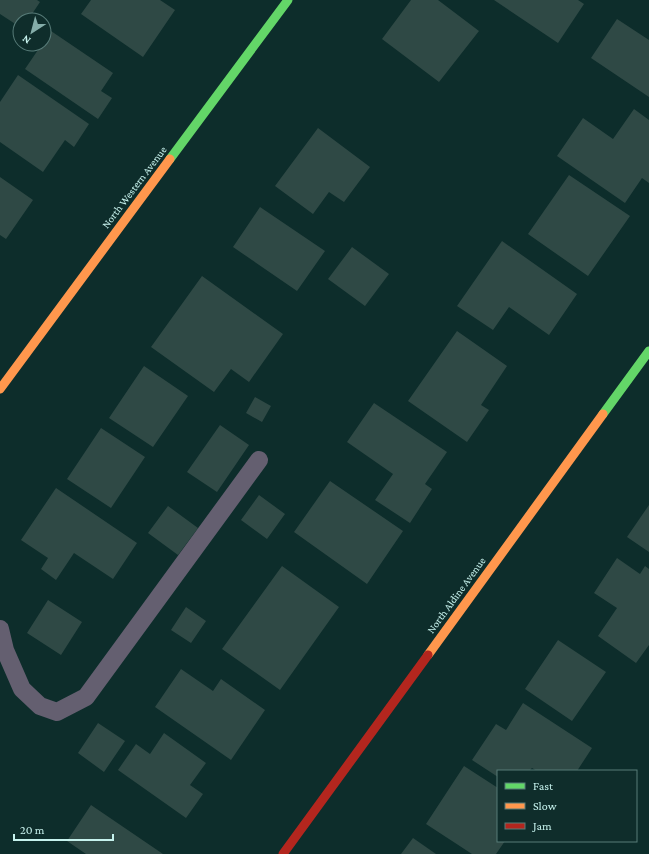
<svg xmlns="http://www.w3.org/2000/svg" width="649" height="854" viewBox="0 0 649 854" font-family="'Crimson Pro',serif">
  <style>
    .building { fill: #2f4945 }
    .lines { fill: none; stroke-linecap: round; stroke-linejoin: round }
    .lane { stroke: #645f70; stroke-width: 18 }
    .fast { stroke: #63d668; stroke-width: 9 }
    .slow { stroke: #ff974d; stroke-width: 9 }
    .jam { stroke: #b3261e; stroke-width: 9 }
    .labels { text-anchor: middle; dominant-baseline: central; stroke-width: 3; stroke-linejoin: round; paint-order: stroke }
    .street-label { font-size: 11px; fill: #c6f2ed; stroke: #0f2d2b }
  </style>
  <rect width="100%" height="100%" fill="#0d2d2b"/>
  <path class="building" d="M 0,0 L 37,0 L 40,2 L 28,20 L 20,20 L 20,27 L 0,14 Z
    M 91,0 L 160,0 L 175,10 L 143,57 L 81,14 Z
    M 411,0 L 438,0 L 479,31 L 439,82 L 382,39 Z
    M 494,0 L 578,0 L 584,4 L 558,43 Z
    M 617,19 L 649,40 L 649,97 L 591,58 Z
    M 51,31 L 113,73 L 101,91 L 112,98 L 98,119 L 25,69 L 42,44 L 44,44 L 44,41 Z
    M 18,75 L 89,124 L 74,147 L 65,140 L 43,172 L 0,142 L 0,102 Z
    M 634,109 L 649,120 L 649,183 L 642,178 L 625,203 L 557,156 L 583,118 L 613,139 Z
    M 318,128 L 370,167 L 344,202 L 329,192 L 313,214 L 275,186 Z
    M 569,175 L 630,216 L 588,276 L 528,234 Z
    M 0,177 L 33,200 L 6,239 L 0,235 Z
    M 260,207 L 325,251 L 297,291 L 233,247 Z
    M 502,241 L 577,294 L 549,335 L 509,307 L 493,330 L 457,306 Z
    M 352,247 L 389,274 L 365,306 L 328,279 Z
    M 202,276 L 283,334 L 249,382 L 231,369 L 214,392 L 151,347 Z
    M 457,331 L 507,366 L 481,405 L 489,410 L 467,442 L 408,401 Z
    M 144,366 L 188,396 L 153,447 L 109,418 Z
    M 255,397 L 271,406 L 262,422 L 246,413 Z
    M 374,403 L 447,452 L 425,484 L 432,489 L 410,523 L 375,500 L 393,474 L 347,442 Z
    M 220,425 L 249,445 L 217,492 L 187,472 Z
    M 101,428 L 145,457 L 111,508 L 67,479 Z
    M 330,481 L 403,531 L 367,584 L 294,532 Z
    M 56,488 L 137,543 L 113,579 L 74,553 L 56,580 L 41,569 L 48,558 L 21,540 Z
    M 259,495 L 285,514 L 267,539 L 241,520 Z
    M 649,505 L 649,552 L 627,537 Z
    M 168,506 L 198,528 L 178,555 L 148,533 Z
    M 617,558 L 640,574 L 645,566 L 649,569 L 649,645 L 636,663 L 598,636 L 617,608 L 594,593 Z
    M 282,566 L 339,607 L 280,690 L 222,649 Z
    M 48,600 L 82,622 L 61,655 L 27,633 Z
    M 186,607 L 206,621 L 191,643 L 171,630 Z
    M 558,640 L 606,672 L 572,721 L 525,689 Z
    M 181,669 L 213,691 L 221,679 L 265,710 L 231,760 L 155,707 Z
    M 523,703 L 592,748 L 577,771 L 537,771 L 532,768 L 529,771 L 498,771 L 498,777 L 472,760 L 496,724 L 506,730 Z
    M 98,723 L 125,741 L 104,772 L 78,753 Z
    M 164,733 L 206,763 L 190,785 L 203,794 L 186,818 L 118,770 L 136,744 L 150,754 Z
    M 464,766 L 498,788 L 498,841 L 505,841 L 496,854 L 472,854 L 426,824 Z
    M 91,805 L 163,854 L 86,854 L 67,841 Z
    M 413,838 L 436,854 L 401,854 Z"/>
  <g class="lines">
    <path class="lane" d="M 0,629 L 5,650 L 22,689 L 40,706 L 57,712 L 86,697 L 259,460"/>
    <path class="fast" d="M 170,159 L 288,0
      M 603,414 L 649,351"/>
    <path class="slow" d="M 0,389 L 170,159
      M 428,655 L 603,414"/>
    <path class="jam" d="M 283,854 L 428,655"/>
  </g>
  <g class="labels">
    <g class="street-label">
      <text transform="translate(134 187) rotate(-53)">North Western Avenue</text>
      <text transform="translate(456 595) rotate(-54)">North Aldine Avenue</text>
    </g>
  </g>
  <rect x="497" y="770" width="140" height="72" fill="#0f2d2b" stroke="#587c79"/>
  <rect x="505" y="783" width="20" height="6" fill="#63d668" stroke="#587c79"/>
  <text x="533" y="790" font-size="12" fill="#c6f2ed">Fast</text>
  <rect x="505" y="803" width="20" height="6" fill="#ff974d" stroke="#587c79"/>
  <text x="533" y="810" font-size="12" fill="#c6f2ed">Slow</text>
  <rect x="505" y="823" width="20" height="6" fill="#b3261e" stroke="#587c79"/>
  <text x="533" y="830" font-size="12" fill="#c6f2ed">Jam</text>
  <g transform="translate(32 32) rotate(216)"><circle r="19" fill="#0f2d2b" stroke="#587c79"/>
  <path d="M0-3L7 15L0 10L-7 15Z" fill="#85ada9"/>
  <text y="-6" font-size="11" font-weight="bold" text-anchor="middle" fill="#c6f2ed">N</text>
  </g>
  <path d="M14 834v6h99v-6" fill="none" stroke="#c6f2ed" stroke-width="2"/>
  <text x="20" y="834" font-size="12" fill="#c6f2ed" stroke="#0f2d2b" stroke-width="3" paint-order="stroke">20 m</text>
</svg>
